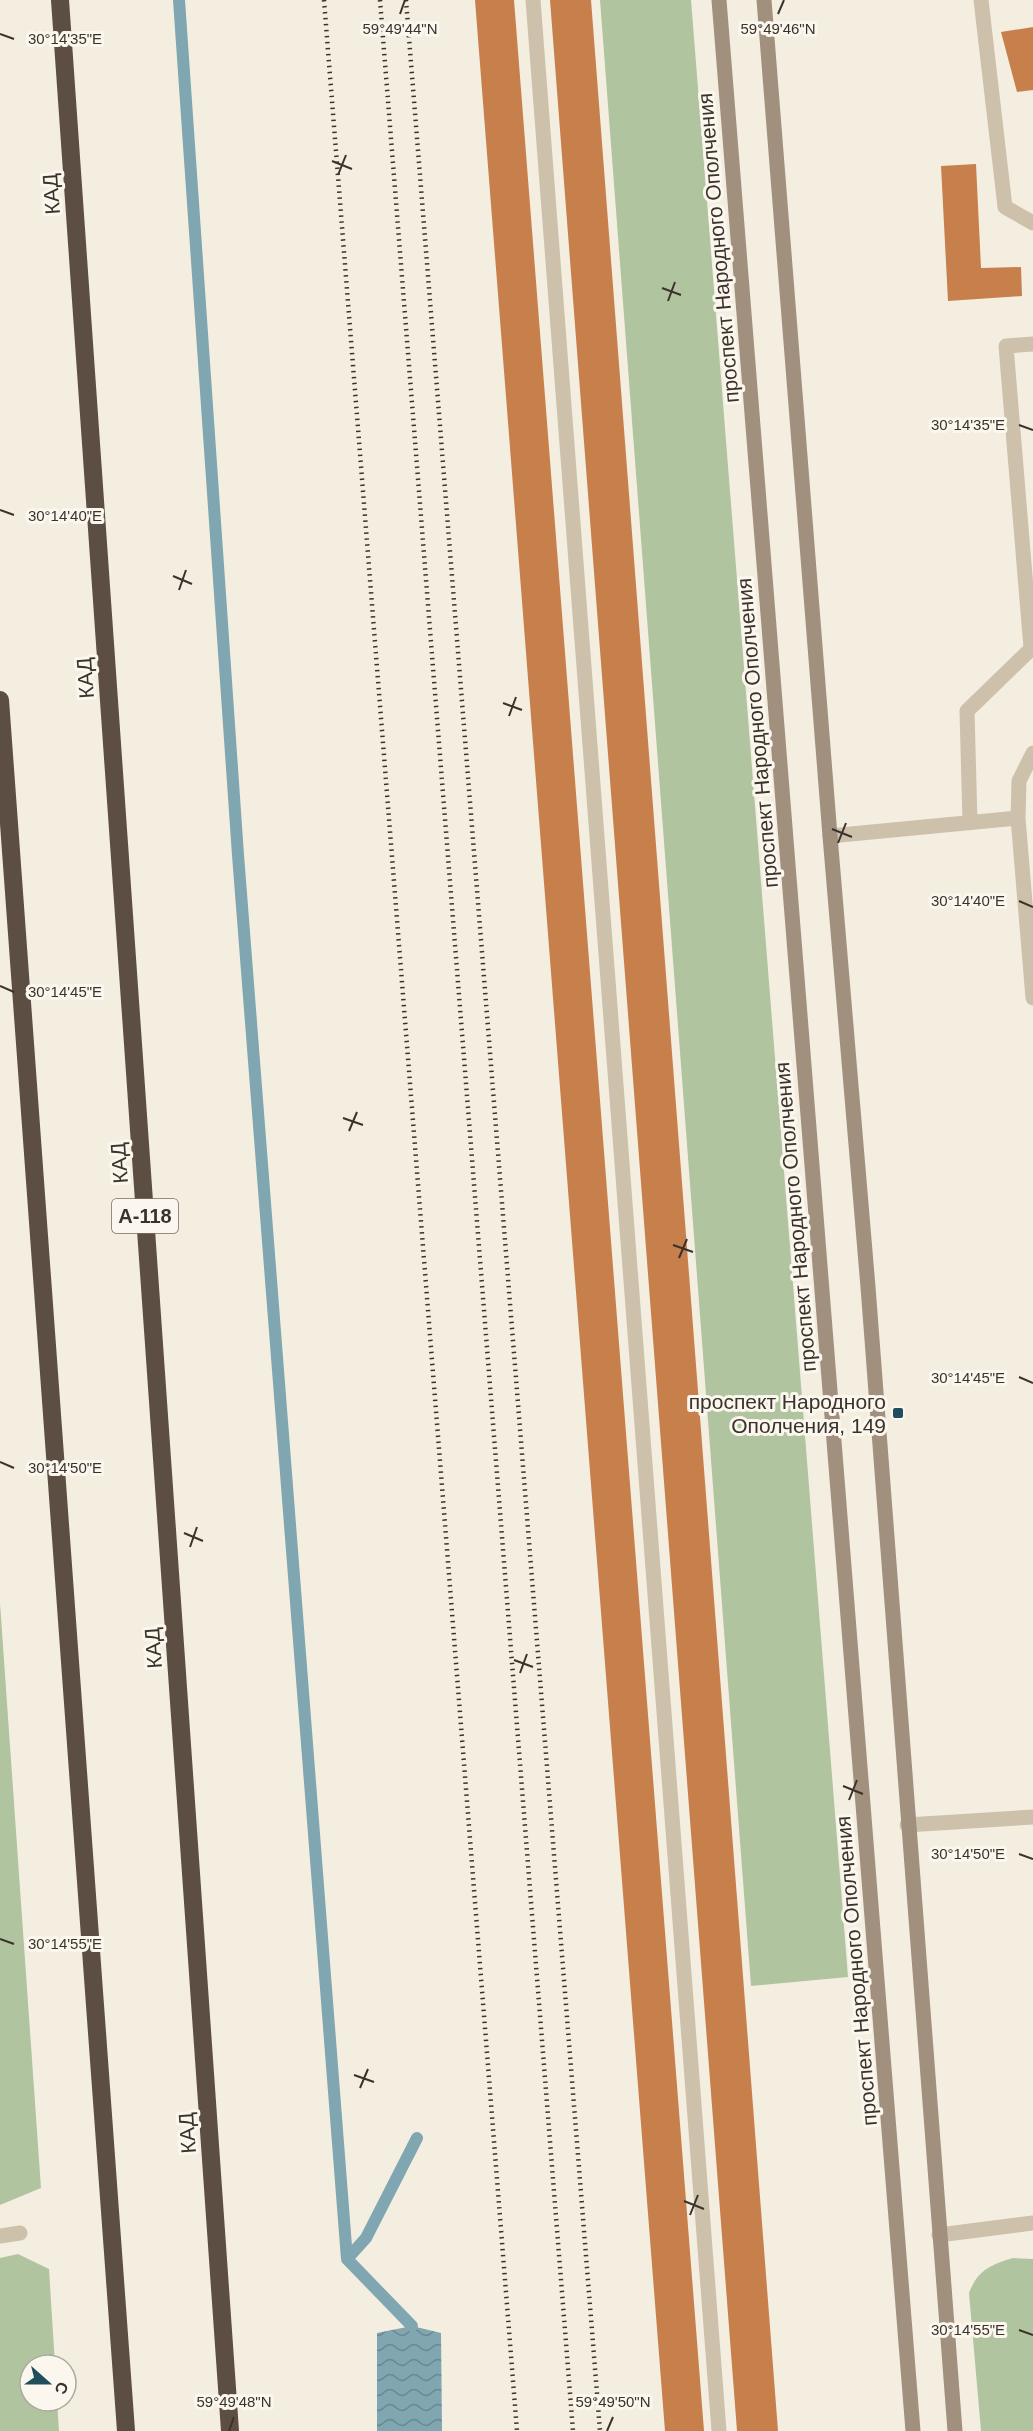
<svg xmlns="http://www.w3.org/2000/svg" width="1033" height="2431" viewBox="0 0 1033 2431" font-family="Arial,sans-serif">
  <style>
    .green { fill: #b1c4a0 }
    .water { fill: url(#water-waves) }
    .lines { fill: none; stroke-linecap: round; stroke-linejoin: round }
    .stream { stroke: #7fa6b1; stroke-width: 12 }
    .building { fill: #c77f4c }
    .service { stroke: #cdc1ac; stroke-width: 15 }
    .minor { stroke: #cdc1ac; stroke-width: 15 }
    .secondary { stroke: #a1907d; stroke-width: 15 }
    .motorway { stroke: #5c4e42; stroke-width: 18 }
    .rail { stroke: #3b332b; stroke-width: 4.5; stroke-dasharray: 1.5 4.5; stroke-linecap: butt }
    .ticks { fill: none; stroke: #3b332b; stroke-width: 2 }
    .poi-dot { fill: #204e5d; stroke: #fbf7ee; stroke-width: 2 }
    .labels { text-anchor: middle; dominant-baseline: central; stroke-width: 6; stroke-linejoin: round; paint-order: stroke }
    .shield { fill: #fbf7ee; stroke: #756e66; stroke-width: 1.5 }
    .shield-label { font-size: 20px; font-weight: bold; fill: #3b332b }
    .street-label { font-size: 21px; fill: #3b332b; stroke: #fbf7ee }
    .poi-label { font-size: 21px; fill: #3b332b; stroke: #fbf7ee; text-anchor: end }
    .ticks-label { font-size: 15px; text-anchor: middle; fill: #3b332b; stroke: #fbf7ee; stroke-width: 6; stroke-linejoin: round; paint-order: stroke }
  </style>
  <defs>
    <pattern id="water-waves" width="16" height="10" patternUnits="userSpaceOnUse" patternTransform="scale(1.5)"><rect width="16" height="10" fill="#7fa6b1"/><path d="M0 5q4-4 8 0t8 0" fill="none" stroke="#698890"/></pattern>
  </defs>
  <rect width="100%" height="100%" fill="#f4eee1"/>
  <path class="green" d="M 600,0 L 691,0 L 848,1977 L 751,1986 Z
    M 0,1603 L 41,2188 L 0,2205 Z
    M 18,2254 L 49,2269 L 55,2365 L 30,2365 L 30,2401 L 57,2401 L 59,2431 L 0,2431 L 0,2258 Z
    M 1013,2258 L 1033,2259 L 1033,2431 L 981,2431 L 969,2293 C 978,2270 990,2265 1013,2258 Z"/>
  <path class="water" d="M 412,2326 L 441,2333 L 442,2431 L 377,2431 L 377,2333 Z"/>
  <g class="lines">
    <path class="stream" d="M 179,0 L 238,855 L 347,2259 L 412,2326
      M 347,2259 L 366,2238 L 417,2138"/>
  </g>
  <path class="building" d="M 475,0 L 514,0 L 704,2431 L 665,2431 Z
    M 550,0 L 591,0 L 778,2431 L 737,2431 Z
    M 1033,27 L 1033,90 L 1017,92 L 1001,32 Z
    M 976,164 L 981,268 L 1021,267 L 1022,296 L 948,301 L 941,166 Z"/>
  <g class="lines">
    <path class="service" d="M 533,0 L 719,2431
      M 981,0 L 1005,207 L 1033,223
      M 1031,648 L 1006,346 L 1033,344
      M 1033,753 L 1019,781 L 1018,818 L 1033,998
      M 970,822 L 967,711 L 1033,647
      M 830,836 L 1018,818
      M 907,1825 L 1033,1817
      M 0,2236 L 20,2233"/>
    <path class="minor" d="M 939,2235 L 1033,2223"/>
    <path class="secondary" d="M 719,0 L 913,2431
      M 764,0 L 830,836 L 868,1287 L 955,2431"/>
    <path class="motorway" d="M 60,0 L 230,2431
      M 0,700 L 126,2431"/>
    <path class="rail" d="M 324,0 L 517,2431
      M 380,0 L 573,2431
      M 406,0 L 600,2431"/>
  </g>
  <path class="ticks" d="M 400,14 L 405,0M 778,14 L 784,0M 0,34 L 14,39M 332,161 L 352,169M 338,175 L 346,155M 662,288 L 681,295M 668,301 L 675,282M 1019,425 L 1033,430M 0,510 L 14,515M 173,576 L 192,584M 179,590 L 186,570M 503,703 L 522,710M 509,716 L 516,697M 832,829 L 852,837M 838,843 L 846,823M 1019,901 L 1033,907M 0,986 L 14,992M 343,1118 L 363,1125M 349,1131 L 357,1112M 673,1245 L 693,1252M 679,1258 L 687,1239M 1019,1377 L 1033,1383M 0,1462 L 14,1468M 184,1533 L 203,1541M 190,1547 L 197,1527M 514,1660 L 533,1667M 520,1673 L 527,1654M 843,1786 L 863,1794M 849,1800 L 857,1780M 1019,1854 L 1033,1859M 0,1939 L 14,1944M 354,2075 L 374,2082M 360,2088 L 368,2069M 684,2201 L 704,2209M 690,2215 L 698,2195M 1019,2330 L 1033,2335M 229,2431 L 234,2417M 607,2431 L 613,2417"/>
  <rect class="poi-dot" x="892" y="1407" width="12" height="12" rx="3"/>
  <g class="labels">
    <rect class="shield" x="112" y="1199" width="66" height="34" rx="4.5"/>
    <g class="shield-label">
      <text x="145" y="1216">А-118</text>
    </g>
    <g class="street-label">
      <text transform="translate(51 194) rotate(-94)">КАД</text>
      <text transform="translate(718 248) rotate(-95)">проспект Народного Ополчения</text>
      <text transform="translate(85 678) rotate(-94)">КАД</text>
      <text transform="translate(757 733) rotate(-95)">проспект Народного Ополчения</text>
      <text transform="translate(119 1163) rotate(-94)">КАД</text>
      <text transform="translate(795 1217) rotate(-95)">проспект Народного Ополчения</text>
      <text transform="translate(153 1648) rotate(-94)">КАД</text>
      <text transform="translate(856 1971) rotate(-95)">проспект Народного Ополчения</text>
      <text transform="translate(187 2133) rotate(-94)">КАД</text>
    </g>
    <g class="poi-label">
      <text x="886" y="1401">проспект Народного<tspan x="886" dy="24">Ополчения, 149</tspan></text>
    </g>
  </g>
  <g class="ticks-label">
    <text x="400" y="34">59°49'44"N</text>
    <text x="778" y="34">59°49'46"N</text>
    <text x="65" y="44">30°14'35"E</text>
    <text x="968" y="430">30°14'35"E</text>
    <text x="65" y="521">30°14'40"E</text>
    <text x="968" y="906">30°14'40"E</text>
    <text x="65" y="997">30°14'45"E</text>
    <text x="968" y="1383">30°14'45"E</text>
    <text x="65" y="1473">30°14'50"E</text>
    <text x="968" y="1859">30°14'50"E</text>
    <text x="65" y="1949">30°14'55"E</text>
    <text x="968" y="2335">30°14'55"E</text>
    <text x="234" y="2407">59°49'48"N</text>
    <text x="613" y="2407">59°49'50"N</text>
  </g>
  <g transform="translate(48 2383) rotate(111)"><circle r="28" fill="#fbf7ee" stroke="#aea9a0" stroke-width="1.5"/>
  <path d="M0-4.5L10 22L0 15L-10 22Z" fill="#204e5d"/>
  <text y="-9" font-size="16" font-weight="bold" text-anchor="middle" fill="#3b332b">С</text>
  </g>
</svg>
